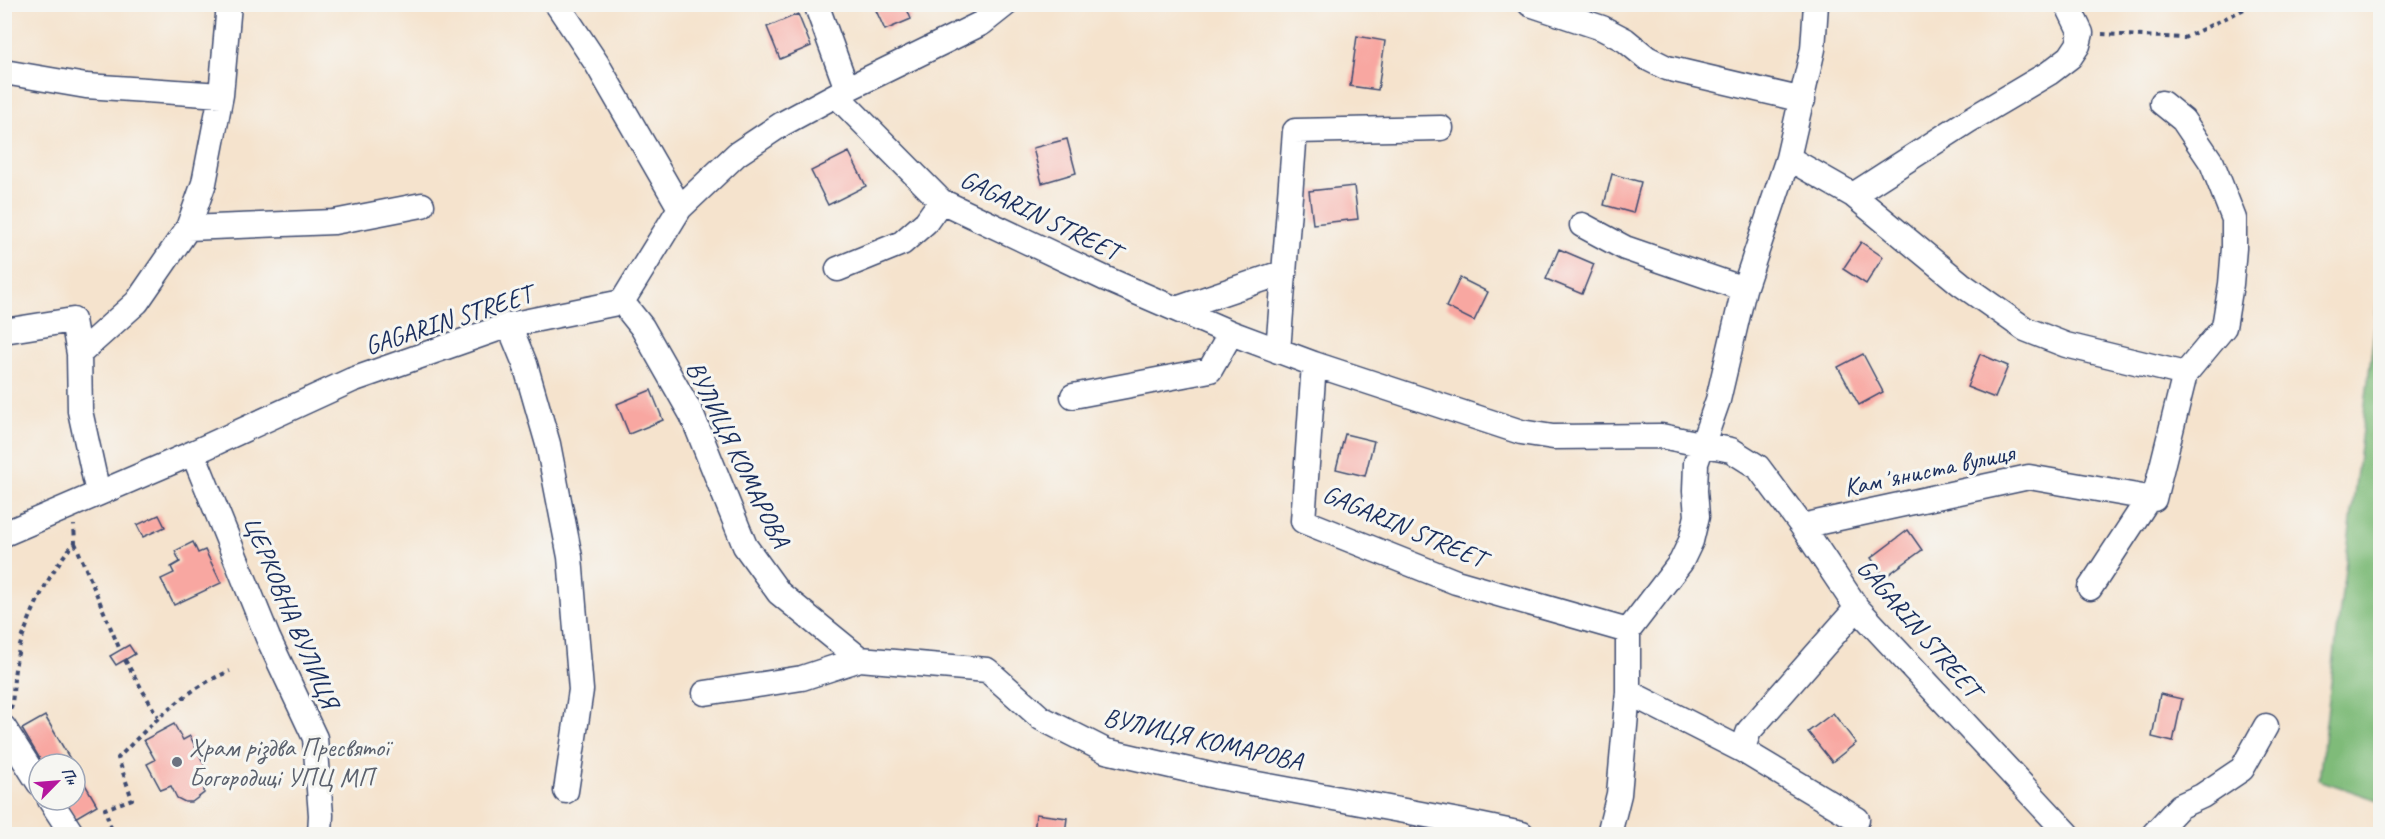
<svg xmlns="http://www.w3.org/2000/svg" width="2385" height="839" viewBox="0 0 2385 839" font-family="Caveat,sans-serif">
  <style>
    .forest { fill: #7fbb79; stroke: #4d756c; stroke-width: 1.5 }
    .building { fill: #f8a7a1 }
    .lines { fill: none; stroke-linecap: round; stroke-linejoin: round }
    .minor-casing { stroke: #3c4a6f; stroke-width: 27 }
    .path { stroke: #3c4a6f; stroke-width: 4; stroke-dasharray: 4.5 4.5; stroke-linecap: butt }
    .minor { stroke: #fff; stroke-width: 24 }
    .worship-dot { fill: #6b7280; stroke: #f6f6f2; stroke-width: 2 }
    .labels { text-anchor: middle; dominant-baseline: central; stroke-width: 6; stroke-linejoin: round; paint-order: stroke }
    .street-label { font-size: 26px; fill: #1b2f5e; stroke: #f6f6f2 }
    .worship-label { font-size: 26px; fill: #5b616d; stroke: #f6f6f2; text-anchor: start }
  </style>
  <rect width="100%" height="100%" fill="#f6f6f2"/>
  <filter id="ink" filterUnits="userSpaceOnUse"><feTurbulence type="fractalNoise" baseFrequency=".0167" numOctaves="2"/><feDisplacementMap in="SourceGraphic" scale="12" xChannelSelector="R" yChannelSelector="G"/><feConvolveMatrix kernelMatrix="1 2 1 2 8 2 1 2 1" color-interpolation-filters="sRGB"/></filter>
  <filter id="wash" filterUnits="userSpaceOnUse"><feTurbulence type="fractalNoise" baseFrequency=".008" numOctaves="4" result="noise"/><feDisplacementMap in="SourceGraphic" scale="24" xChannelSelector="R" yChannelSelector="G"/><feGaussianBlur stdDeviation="1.35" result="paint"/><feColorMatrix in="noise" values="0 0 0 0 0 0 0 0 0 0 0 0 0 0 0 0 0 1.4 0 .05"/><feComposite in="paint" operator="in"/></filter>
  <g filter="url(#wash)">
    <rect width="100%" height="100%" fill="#f5e3cd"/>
    <path class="forest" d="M 2380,283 L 2380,801 L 2319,780 Z"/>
    <g id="blocks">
      <path class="building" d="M 873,4 L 905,4 L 911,19 L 885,30 Z
        M 924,4 L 949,4 L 949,5 L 928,13 Z
        M 798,14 L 811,46 L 780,59 L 767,27 Z
        M 1357,36 L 1385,41 L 1378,90 L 1350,86 Z
        M 1067,139 L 1076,173 L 1042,183 L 1033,148 Z
        M 849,152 L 866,186 L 828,205 L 811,171 Z
        M 1612,174 L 1641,182 L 1633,213 L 1604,205 Z
        M 1354,186 L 1358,219 L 1313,224 L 1309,191 Z
        M 1861,242 L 1883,257 L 1866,284 L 1843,269 Z
        M 1559,249 L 1594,264 L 1582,294 L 1546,279 Z
        M 1460,278 L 1488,292 L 1474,321 L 1446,307 Z
        M 1863,354 L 1883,392 L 1859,405 L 1838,367 Z
        M 1980,354 L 2008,366 L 1995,398 L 1967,387 Z
        M 651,390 L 663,420 L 629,434 L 617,404 Z
        M 1345,434 L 1374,441 L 1365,476 L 1336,469 Z
        M 159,515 L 165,527 L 143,537 L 137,525 Z
        M 1908,530 L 1922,550 L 1885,577 L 1871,558 Z
        M 193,542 L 198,553 L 205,550 L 221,583 L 174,605 L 161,579 L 174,573 L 171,567 L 180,562 L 175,551 Z
        M 129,645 L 135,654 L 116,665 L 110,656 Z
        M 2160,694 L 2182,699 L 2173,742 L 2152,737 Z
        M 1833,713 L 1856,743 L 1832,762 L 1808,732 Z
        M 45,716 L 73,764 L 43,764 L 22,729 Z
        M 174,724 L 183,740 L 190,736 L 205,766 L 196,770 L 204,784 L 204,793 L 192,802 L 185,802 L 177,798 L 171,786 L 161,790 L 147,764 L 155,760 L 144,740 Z
        M 75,767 L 97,805 L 75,818 L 64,800 L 75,800 Z
        M 1036,814 L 1067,818 L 1065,834 L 1034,834 Z
        M 1411,827 L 1446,833 L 1446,834 L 1410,834 Z"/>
    </g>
  </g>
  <g filter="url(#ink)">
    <use href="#blocks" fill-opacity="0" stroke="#3c4a6f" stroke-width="1.5"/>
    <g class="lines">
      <g class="minor-casing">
        <path id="minor" d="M 557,4 L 597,64 L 680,208
          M 816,4 L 847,89
          M 1530,4 L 1602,28 L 1625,40 L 1647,58 L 1667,68 L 1803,100
          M 1816,4 L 1813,49 L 1788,158 L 1744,289 L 1718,400 L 1696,463 L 1695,491 L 1697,516 L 1691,541 L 1681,562 L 1628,631 L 1628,692 L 1742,750 L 1857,819
          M 4,72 L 86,86 L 221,95
          M 836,95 L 941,201 L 1104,278 L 1231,333 L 1314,364 L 1521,432 L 1553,437 L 1661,436 L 1731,450 L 1758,467 L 1802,526 L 1857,608 L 2068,834
          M 1788,158 L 1853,195 L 1961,284 L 2025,329 L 2066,345 L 2185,374
          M 1853,195 L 1968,121 L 2049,73 L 2070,57 L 2078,45 L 2081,33 L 2067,4
          M 1582,225 L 1625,248 L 1744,289
          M 188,228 L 334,222 L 422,205
          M 838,269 L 902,243 L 926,222 L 941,201
          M 622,302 L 642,327 L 692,415 L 745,546 L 779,593 L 860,659 L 987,670 L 1041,718 L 1106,751 L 1219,777 L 1459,821 L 1522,834
          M 1176,309 L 1284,272
          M 509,325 L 525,364 L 548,444 L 570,557 L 581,690 L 566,791
          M 4,331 L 73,320 L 79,354
          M 1278,351 L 1295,131 L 1441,128
          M 1314,364 L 1303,521 L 1456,582 L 1628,631
          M 1073,396 L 1210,370 L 1231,333
          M 193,453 L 268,638 L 315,738 L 321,815 L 320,834
          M 98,493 L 80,411 L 79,354 L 137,302 L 188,228 L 204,183 L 221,95 L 229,4
          M 1802,526 L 2029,477 L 2154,499 L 2185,374 L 2224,327 L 2231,284 L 2234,248 L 2234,219 L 2212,163 L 2183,120 L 2162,103
          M 4,534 L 193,453 L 352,380 L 509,325 L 622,302 L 680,208 L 737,154 L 782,124 L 847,89 L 982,23 L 1006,4
          M 2090,588 L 2149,498
          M 705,693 L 802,678 L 860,659
          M 4,728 L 39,783
          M 1742,750 L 1749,731 L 1857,608
          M 50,800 L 72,834
          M 1609,834 L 1619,794 L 1628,692
          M 2154,834 L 2180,806 L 2202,796 L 2242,769 L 2266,726"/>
      </g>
      <path class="path" d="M 2102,34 L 2184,38 L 2255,4
        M 75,543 L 120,650
        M 125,660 L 158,717
        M 11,709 C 14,694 13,678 16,663 C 21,630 51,566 75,543 L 74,525
        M 111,828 L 105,809 L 132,799 L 118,758 C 151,724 185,689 230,671"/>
      <use href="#minor" class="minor"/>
    </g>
  </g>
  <circle class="worship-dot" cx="177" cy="762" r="6"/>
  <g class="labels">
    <g class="street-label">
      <text transform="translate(1040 215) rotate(26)">GAGARIN STREET</text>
      <text transform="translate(448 320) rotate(-18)">GAGARIN STREET</text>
      <text transform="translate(738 454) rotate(64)">ВУЛИЦЯ КОМАРОВА</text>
      <text transform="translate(1929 470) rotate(-12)">Камʼяниста вулиця</text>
      <text transform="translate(1404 526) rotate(23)">GAGARIN STREET</text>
      <text transform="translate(291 612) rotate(67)">ЦЕРКОВНА ВУЛИЦЯ</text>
      <text transform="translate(1919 628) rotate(49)">GAGARIN STREET</text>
      <text transform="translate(1203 739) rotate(13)">ВУЛИЦЯ КОМАРОВА</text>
    </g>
    <g class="worship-label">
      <text x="189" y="747">Храм різдва Пресвятої<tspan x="189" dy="30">Богородиці УПЦ МП</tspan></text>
    </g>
  </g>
  <rect width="2385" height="839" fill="none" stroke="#f6f6f2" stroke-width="24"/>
  <g transform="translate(57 782) rotate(65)"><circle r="28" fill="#f6f6f2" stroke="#9ea6b7" stroke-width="1.5"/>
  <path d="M0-4.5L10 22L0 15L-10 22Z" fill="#b5179e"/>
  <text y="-9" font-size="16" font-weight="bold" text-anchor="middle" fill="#1b2f5e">Пн</text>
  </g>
</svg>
